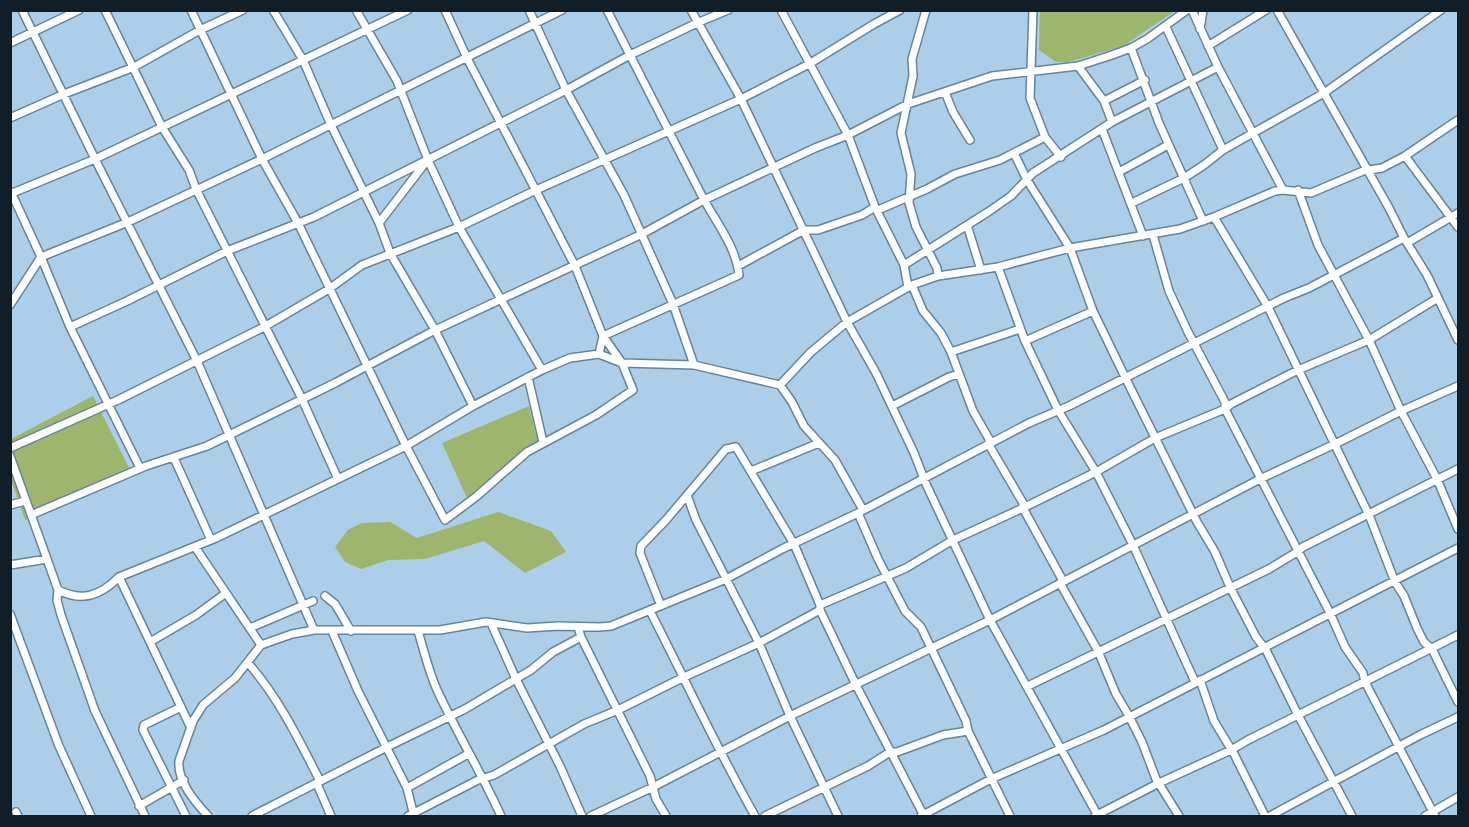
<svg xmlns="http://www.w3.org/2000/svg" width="1469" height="827" viewBox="0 0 1469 827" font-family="Lora,serif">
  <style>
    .green { fill: #9eb56d }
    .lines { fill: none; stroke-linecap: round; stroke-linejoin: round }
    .street-casing { stroke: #65859e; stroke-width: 10 }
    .street { stroke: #fff; stroke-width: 7 }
  </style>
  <rect width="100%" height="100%" fill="#accee9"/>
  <path class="green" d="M 1040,11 L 1040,10 L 1175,11 L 1123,46 L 1068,62 L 1056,62 L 1039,50 Z
    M 93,396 L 129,468 L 25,520 L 11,480 L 11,439 Z
    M 529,406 L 538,442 L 471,507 L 442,443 Z
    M 498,512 L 551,531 L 566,552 L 525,573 L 484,541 L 425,559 L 388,560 L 361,569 L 345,562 L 335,547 L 348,530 L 362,523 L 390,522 L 417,538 Z"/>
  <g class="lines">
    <g class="street-casing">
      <path id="street" d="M 22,10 L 95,159 L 197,361 L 314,630
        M 105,10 L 162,127 L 189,170 L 196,189 L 302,399 L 338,479
        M 191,10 L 262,159 L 298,223 L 406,446 L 445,520 L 477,496 L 527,452 L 596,415 L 633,390 L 622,363 L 603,336 L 575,266 L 467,58 L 445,10
        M 273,10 L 303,60 L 331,125 L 379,223 L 390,253 L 435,330 L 473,406
        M 356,10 L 397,81 L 428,160 L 459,227 L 542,370
        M 529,10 L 566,90 L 624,195 L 673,304 L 694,365
        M 691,10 L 741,99 L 847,322 L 876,373 L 914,453 L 926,484 L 990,620 L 1098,816
        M 781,10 L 848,135 L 875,207 L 904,265
        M 926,10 L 912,59 L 913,76 L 901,133 L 911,174 L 909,203 L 916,227 L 937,268 L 938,276
        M 1033,10 L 1030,98 L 1045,137 L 1061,157
        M 1192,10 L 1218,67 L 1283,190
        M 1277,10 L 1389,208 L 1404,238 L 1427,275 L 1458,340
        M 1166,27 L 1223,150
        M 1200,29 L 1203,10
        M 10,43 L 79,10
        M 1208,46 L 1266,10
        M 1131,48 L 1159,123 L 1203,221
        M 1078,66 L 1104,101 L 1112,122
        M 945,92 L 953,112 L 970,140
        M 1104,101 L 1145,80
        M 10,118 L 64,94 L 134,67 L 200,30 L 243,10
        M 1102,129 L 1143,236
        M 1014,153 L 1027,180 L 1070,248 L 1093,311 L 1125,377 L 1197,522 L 1215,552 L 1230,587 L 1256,637 L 1266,650 L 1298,715 L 1352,816
        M 1405,156 L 1458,227
        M 1119,172 L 1168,145
        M 1298,190 L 1318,245 L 1369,340 L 1401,411 L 1437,479 L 1458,529
        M 11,192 L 41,257 L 70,327 L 140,468
        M 10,194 L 95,159 L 408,10
        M 1132,203 L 1184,178 L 1204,165 L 1223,150 L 1324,93 L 1441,10
        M 878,210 L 927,189 L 955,174 L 1000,160 L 1045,137
        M 1214,217 L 1268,307 L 1369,515 L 1395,582 L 1404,596 L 1417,628 L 1424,642 L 1432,649 L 1458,702
        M 379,223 L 426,162
        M 967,225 L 981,270
        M 1153,235 L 1169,291 L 1188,332 L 1225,402 L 1225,409 L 1330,613 L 1345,647 L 1363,673 L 1365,682 L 1435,816
        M 1407,243 L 1458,213
        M 738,266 L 804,230 L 818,230 L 862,215 L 875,207
        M 998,267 L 1025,341 L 1058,410 L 1096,472 L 1133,545 L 1195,682
        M 912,285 L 923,311 L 941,333 L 951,352 L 973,411 L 989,439 L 989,445 L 1023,503 L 1023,508 L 1063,581
        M 908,287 L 904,265 L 988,212 L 1011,196 L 1033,173 L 1112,122 L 1218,67
        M 10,305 L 41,257 L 128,222 L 262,159 L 562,10
        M 70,327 L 127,301 L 227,251 L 314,217 L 566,90 L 630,55 L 697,23 L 728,10
        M 1025,341 L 1093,311
        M 951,352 L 1020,329
        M 599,354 L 603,336 L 739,275 C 736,246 715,221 702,196 C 670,134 639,72 607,10
        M 528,377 L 543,442
        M 780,385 L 811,352 L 847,322 L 912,285 L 938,276 L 998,267 L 1070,248 L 1180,229 L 1214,217 L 1275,191 L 1283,190 L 1311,193 L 1363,171 L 1382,168 L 1405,156 L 1458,120
        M 892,406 L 949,377 L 959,374
        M 10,448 L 118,400 L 264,327 L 329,289 L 362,265 L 459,227 L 536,190 L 741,99 L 809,64 L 874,24 L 900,10
        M 10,456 L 47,559
        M 174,458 L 211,540
        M 751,471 L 819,443
        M 687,495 L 696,520 L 759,643 L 790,716 L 838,816
        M 10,505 L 25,501
        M 858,513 L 878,559 L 905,611 L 921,627 L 966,721 L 968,731 L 1010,816
        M 31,515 L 146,466 L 207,446 L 335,383 L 435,330 L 642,234 L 704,200 L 815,148 L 848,135 L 908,104 L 992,76 L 1078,66 L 1112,55 L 1131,48 L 1147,39 L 1187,10
        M 195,547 L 261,645
        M 10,565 L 47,559 L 58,590 C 82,602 100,596 119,577 L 216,538 L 406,446 L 473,406 L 542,370 L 570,358 L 599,354 L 622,363 L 694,365 L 780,385 L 792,402 L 804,426 L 835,460 L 863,510
        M 119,577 L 191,728
        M 1060,583 L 1098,651 L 1116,694 L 1129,716 L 1142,742 L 1156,779 L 1179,816
        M 58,590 L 57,600 L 61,615 L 95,711 L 145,816
        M 325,596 L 335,604 L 351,631
        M 820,605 L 906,568 L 953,540 L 1023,508 L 1096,472 L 1155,438 L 1225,409 L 1231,404 L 1298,370 L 1369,340 L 1438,298
        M 661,606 L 640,553 L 641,546 L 666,520 L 726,449 L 736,447 L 794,544 L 820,605 L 820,610 L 856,685 L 924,816
        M 650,611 C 685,679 717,749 755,816
        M 10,614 L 59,746 L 91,816
        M 491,623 L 516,679 L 560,766 L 582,816
        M 578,627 L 581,637 L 650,776 L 656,799 L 666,816
        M 250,628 L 313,601
        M 332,631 L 358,691 L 407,788 L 414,816
        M 418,631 C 424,651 429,673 438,692 C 458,735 482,774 501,816
        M 150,642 L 196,615 L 226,593
        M 248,663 C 278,697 298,738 319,779 L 317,784 L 331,816
        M 1200,680 L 1214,721 L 1234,754 L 1265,816
        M 1028,686 L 1269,569 L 1297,552 L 1303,547 L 1458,469
        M 181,707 L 144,725 L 143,730 L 186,816
        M 407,788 L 468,754
        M 139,806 L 184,780
        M 16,812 L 18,816
        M 208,816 C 195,802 177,781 179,761 L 193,721 L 203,705 L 235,678 L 261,645 L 292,634 L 314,630 L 440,630 L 486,622 L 527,628 L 558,626 L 600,627 L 611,626 L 726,579 L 782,549 L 858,513 L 1029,423 L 1069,406 L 1284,298 L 1309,288 L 1404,238
        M 252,816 L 387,747 L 465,709 L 531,670 L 553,652 L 581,637
        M 408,816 L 478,780 L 494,775 L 584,724 L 618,710 L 684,677 L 759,643 L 820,610
        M 591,816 L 653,787 L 790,716 L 990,620 L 1260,479 L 1335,444 L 1401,411 L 1458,386
        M 765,816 L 868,766 L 890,752 L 897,752 L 943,735 L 968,731
        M 921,816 L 991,779 L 1104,730 L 1458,548
        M 1095,816 L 1159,783 L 1231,750 L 1248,740 L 1458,635
        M 1270,816 L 1420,735 L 1458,717
        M 1425,816 L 1458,797"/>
    </g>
    <use href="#street" class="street"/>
  </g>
  <rect width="1469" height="827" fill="none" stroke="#111e28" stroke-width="24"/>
</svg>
